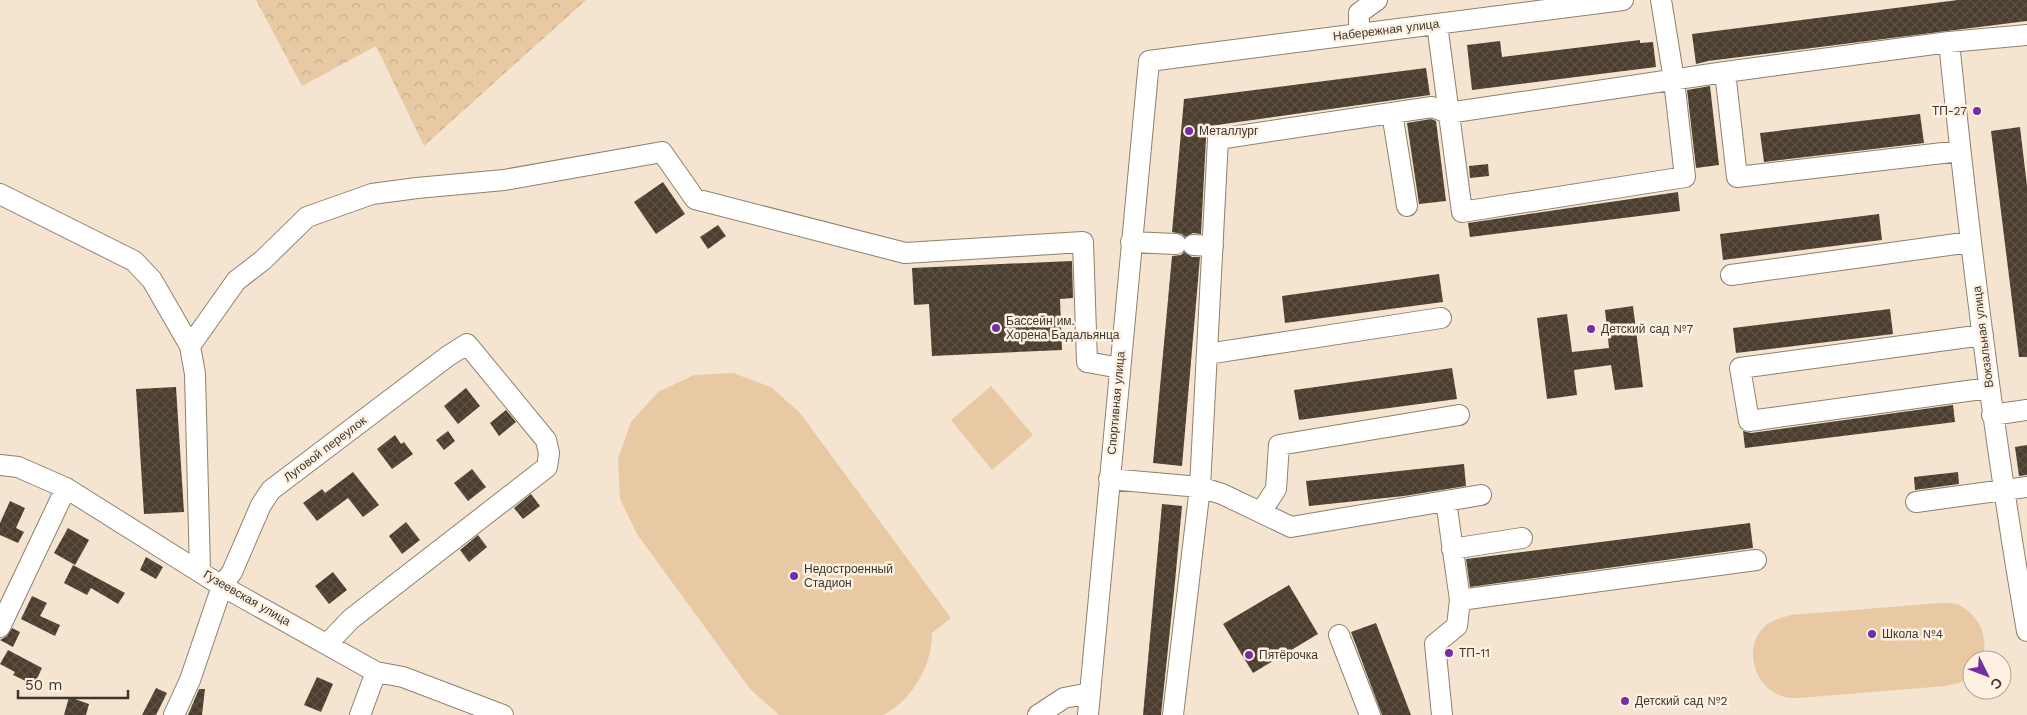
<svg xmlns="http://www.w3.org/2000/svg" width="2027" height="715" viewBox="0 0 2027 715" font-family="'Work Sans',sans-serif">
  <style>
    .forest { fill: url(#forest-crowns) }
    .garden { fill: #e8c9a4 }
    .building { fill: url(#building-cross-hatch) }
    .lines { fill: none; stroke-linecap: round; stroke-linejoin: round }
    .minor-casing { stroke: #8f816f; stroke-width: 22 }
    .minor { stroke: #fff; stroke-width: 20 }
    .poi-dot { fill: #752ea1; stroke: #fef1e2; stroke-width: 2 }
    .labels { text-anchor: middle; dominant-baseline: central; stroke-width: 5; stroke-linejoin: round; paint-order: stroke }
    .street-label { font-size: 12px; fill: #3c362e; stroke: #fef1e2 }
    .poi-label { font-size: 12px; fill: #3c362e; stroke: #fef1e2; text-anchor: start }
  </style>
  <defs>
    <pattern id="forest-crowns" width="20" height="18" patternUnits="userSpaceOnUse" patternTransform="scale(1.25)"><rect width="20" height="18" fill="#e8c9a4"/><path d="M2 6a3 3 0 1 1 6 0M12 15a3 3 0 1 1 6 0" fill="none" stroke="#c8ad8e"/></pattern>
    <pattern id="building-cross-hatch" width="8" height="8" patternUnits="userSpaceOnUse" patternTransform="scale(1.25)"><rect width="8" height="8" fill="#4b3e2f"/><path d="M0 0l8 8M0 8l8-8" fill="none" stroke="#5d5245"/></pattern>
  </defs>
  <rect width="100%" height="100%" fill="#f4e4d0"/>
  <path class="forest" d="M 256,0 L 586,0 L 424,146 L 376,46 L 302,86 Z"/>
  <path class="garden" d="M 733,373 L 771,387 L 800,413 L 951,618 L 932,633 C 933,664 911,702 883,715 L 779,715 L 750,689 L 637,534 L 620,499 L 618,459 L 631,422 L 658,392 L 694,375 Z
    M 991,386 L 1033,435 L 992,470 L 951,420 Z
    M 1940,603 C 1945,603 1951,603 1956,604 C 1978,612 1991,639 1981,660 L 1972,660 L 1972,674 L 1962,682 L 1946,686 L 1798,698 C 1793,698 1787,698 1782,696 C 1755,688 1743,649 1763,628 C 1771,620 1781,618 1791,615 Z"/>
  <path class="building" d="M 1958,0 L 2027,0 L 2027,21 L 1708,61 L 1696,64 L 1692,34 Z
    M 1640,40 L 1640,43 L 1653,42 L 1656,67 L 1472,90 L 1467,45 L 1500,41 L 1502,57 Z
    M 1426,68 L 1430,95 L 1210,126 L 1206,138 L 1201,234 L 1193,233 L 1185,237 L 1182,234 L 1172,232 L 1184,99 Z
    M 1710,86 L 1719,165 L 1696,168 L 1687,90 Z
    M 1920,114 L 1924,143 L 1764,162 L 1760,133 Z
    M 1431,119 L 1436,121 L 1446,201 L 1419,204 L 1407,123 Z
    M 2020,127 L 2027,186 L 2027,357 L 2019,357 L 1991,131 Z
    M 1488,164 L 1489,176 L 1470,178 L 1469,166 Z
    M 663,182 L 685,214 L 656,234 L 634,202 Z
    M 1678,192 L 1680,211 L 1470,237 L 1468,223 Z
    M 1879,214 L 1882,240 L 1723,260 L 1720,234 Z
    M 718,225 L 726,236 L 708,249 L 700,237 Z
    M 1184,252 L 1192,257 L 1200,257 L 1182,466 L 1153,463 L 1172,256 L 1181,255 Z
    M 1072,261 L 1073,298 L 1060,299 L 1062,350 L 932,356 L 929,304 L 914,305 L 912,268 Z
    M 1439,274 L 1443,302 L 1285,323 L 1282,296 Z
    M 1633,306 L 1643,387 L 1615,390 L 1611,365 L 1574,370 L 1577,395 L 1547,399 L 1537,318 L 1567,314 L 1572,352 L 1609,348 L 1605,310 Z
    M 1890,309 L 1893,334 L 1736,353 L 1733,328 Z
    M 1452,368 L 1457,399 L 1299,420 L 1294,390 Z
    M 176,387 L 184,512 L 144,514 L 136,389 Z
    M 466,388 L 480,406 L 458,424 L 444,406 Z
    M 1953,405 L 1955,422 L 1745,448 L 1743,431 L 1751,433 Z
    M 506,410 L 516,422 L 499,436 L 490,423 Z
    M 448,431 L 455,441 L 444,450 L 436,440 Z
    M 395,435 L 401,444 L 404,442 L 413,454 L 392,469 L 377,449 Z
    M 2027,445 L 2027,475 L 2019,476 L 2015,447 Z
    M 1464,464 L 1466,486 L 1404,496 L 1309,506 L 1306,481 Z
    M 472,469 L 486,487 L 468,501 L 454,483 Z
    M 353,472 L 379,505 L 363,517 L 348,498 L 317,521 L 303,503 L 322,489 L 325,493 Z
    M 1958,472 L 1959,484 L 1915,490 L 1914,477 Z
    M 531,494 L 540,506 L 523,519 L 514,508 Z
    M 10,501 L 25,508 L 16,528 L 24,532 L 18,543 L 0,535 L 0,523 Z
    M 1162,504 L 1182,506 L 1175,582 L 1161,715 L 1143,715 Z
    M 406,522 L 420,540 L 402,554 L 389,536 Z
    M 1750,523 L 1753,548 L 1470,587 L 1466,559 Z
    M 68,528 L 89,540 L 75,565 L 54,553 Z
    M 478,535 L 487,547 L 469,562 L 460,550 Z
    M 146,557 L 163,567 L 156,579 L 140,570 Z
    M 73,565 L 125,593 L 118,604 L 91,588 L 87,595 L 64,583 Z
    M 333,572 L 347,590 L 329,604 L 315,586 Z
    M 1289,585 L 1318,634 L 1253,673 L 1223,624 Z
    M 32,596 L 47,603 L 40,616 L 60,625 L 55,636 L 21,619 Z
    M 1376,623 L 1411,715 L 1382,715 L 1351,632 Z
    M 12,628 L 20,632 L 13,647 L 0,640 L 7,636 Z
    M 8,650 L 42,668 L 34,685 L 13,675 L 15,672 L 0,664 Z
    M 317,677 L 333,684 L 321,712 L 304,705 Z
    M 156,688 L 167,693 L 156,715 L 142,715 Z
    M 199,689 L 205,689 L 202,715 L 188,715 Z
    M 69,697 L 89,704 L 86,715 L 64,715 Z"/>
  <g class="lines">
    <g class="minor-casing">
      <path id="minor" d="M 1437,24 L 1462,212 L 1685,177 L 1674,80 L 1661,0
        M 1359,33 L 1359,13 L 1377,0
        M 1949,42 C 1969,239 1993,436 2027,631
        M 1392,113 L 1407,206
        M 1960,151 L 1737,177 L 1725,72 L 1949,42 L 2027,35
        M 0,194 L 134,261 L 152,280 L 190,346 L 195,374 L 200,571
        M 1131,242 L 1176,244
        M 1193,245 L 1213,246
        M 1731,275 L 1971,242
        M 1983,335 L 1740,368 L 1749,421 L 1989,388
        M 190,346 L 236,281 L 263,260 L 307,217 L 372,194 L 417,188 L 504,180 L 662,152 L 695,199 L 905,253 L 1083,242 L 1087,362 L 1120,368
        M 1207,354 L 1441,318
        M 1992,415 L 2027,410
        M 0,465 L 18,467 L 66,488 L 222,586 L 376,672 L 403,677 L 503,715
        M 1109,479 L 1200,487 L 1222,494 L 1291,527 L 1481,495
        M 1916,502 L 2027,487
        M 1261,512 L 1276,489 L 1279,445 L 1459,415
        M 1452,549 L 1522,538
        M 1460,600 L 1756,560
        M 0,627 L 66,488
        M 1339,635 L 1370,715
        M 174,715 L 190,680 L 222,586 L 232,572 L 261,505 L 271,490 L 448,356 L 467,344 L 546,440 L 549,453 L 547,467 L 351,619 L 327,644
        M 360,715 L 376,672
        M 1038,715 L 1064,698 L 1090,693
        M 1088,715 L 1149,61 L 1623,0
        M 1173,715 L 1200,487 L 1218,139 L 1432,107 L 1448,113 L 1725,72
        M 1442,715 L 1435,644 L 1457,626 L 1460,600 L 1446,501"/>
    </g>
    <use href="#minor" class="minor"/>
  </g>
  <g class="poi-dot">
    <circle cx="1977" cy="111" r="5"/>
    <circle cx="1189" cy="131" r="5"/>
    <circle cx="996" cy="328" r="5"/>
    <circle cx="1591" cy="329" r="5"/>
    <circle cx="794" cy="576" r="5"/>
    <circle cx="1872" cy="634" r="5"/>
    <circle cx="1449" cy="653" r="5"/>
    <circle cx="1249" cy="655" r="5"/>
    <circle cx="1625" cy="701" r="5"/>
  </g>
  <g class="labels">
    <g class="street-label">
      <text transform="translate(1386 30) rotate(-7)">Набережная улица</text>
      <text transform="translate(1983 337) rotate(-97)">Вокзальная улица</text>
      <text transform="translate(1116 403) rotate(-85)">Спортивная улица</text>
      <text transform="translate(325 449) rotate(-37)">Луговой переулок</text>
      <text transform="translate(247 598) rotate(30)">Гузеевская улица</text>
    </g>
    <g class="poi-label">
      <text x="1967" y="111" text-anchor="end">ТП-27</text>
      <text x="1199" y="131">Металлург</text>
      <text x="1006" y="321">Бассейн им.<tspan x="1006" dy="14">Хорена Бадальянца</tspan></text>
      <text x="1601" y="329">Детский сад №7</text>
      <text x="804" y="569">Недостроенный<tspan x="804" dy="14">Стадион</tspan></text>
      <text x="1882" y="634">Школа №4</text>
      <text x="1459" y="653">ТП-11</text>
      <text x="1259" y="655">Пятёрочка</text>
      <text x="1635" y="701">Детский сад №2</text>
    </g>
  </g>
  <g transform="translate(1987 675) rotate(132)"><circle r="24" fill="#fef1e2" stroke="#b0a69a"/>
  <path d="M0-4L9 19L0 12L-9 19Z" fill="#752ea1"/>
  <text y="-8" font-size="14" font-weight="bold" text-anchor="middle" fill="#3c362e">С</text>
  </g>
  <path d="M18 690v8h110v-8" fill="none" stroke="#3c362e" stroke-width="2.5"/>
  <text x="25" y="690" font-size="15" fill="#3c362e" stroke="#fef1e2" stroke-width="4" paint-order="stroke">50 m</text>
</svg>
